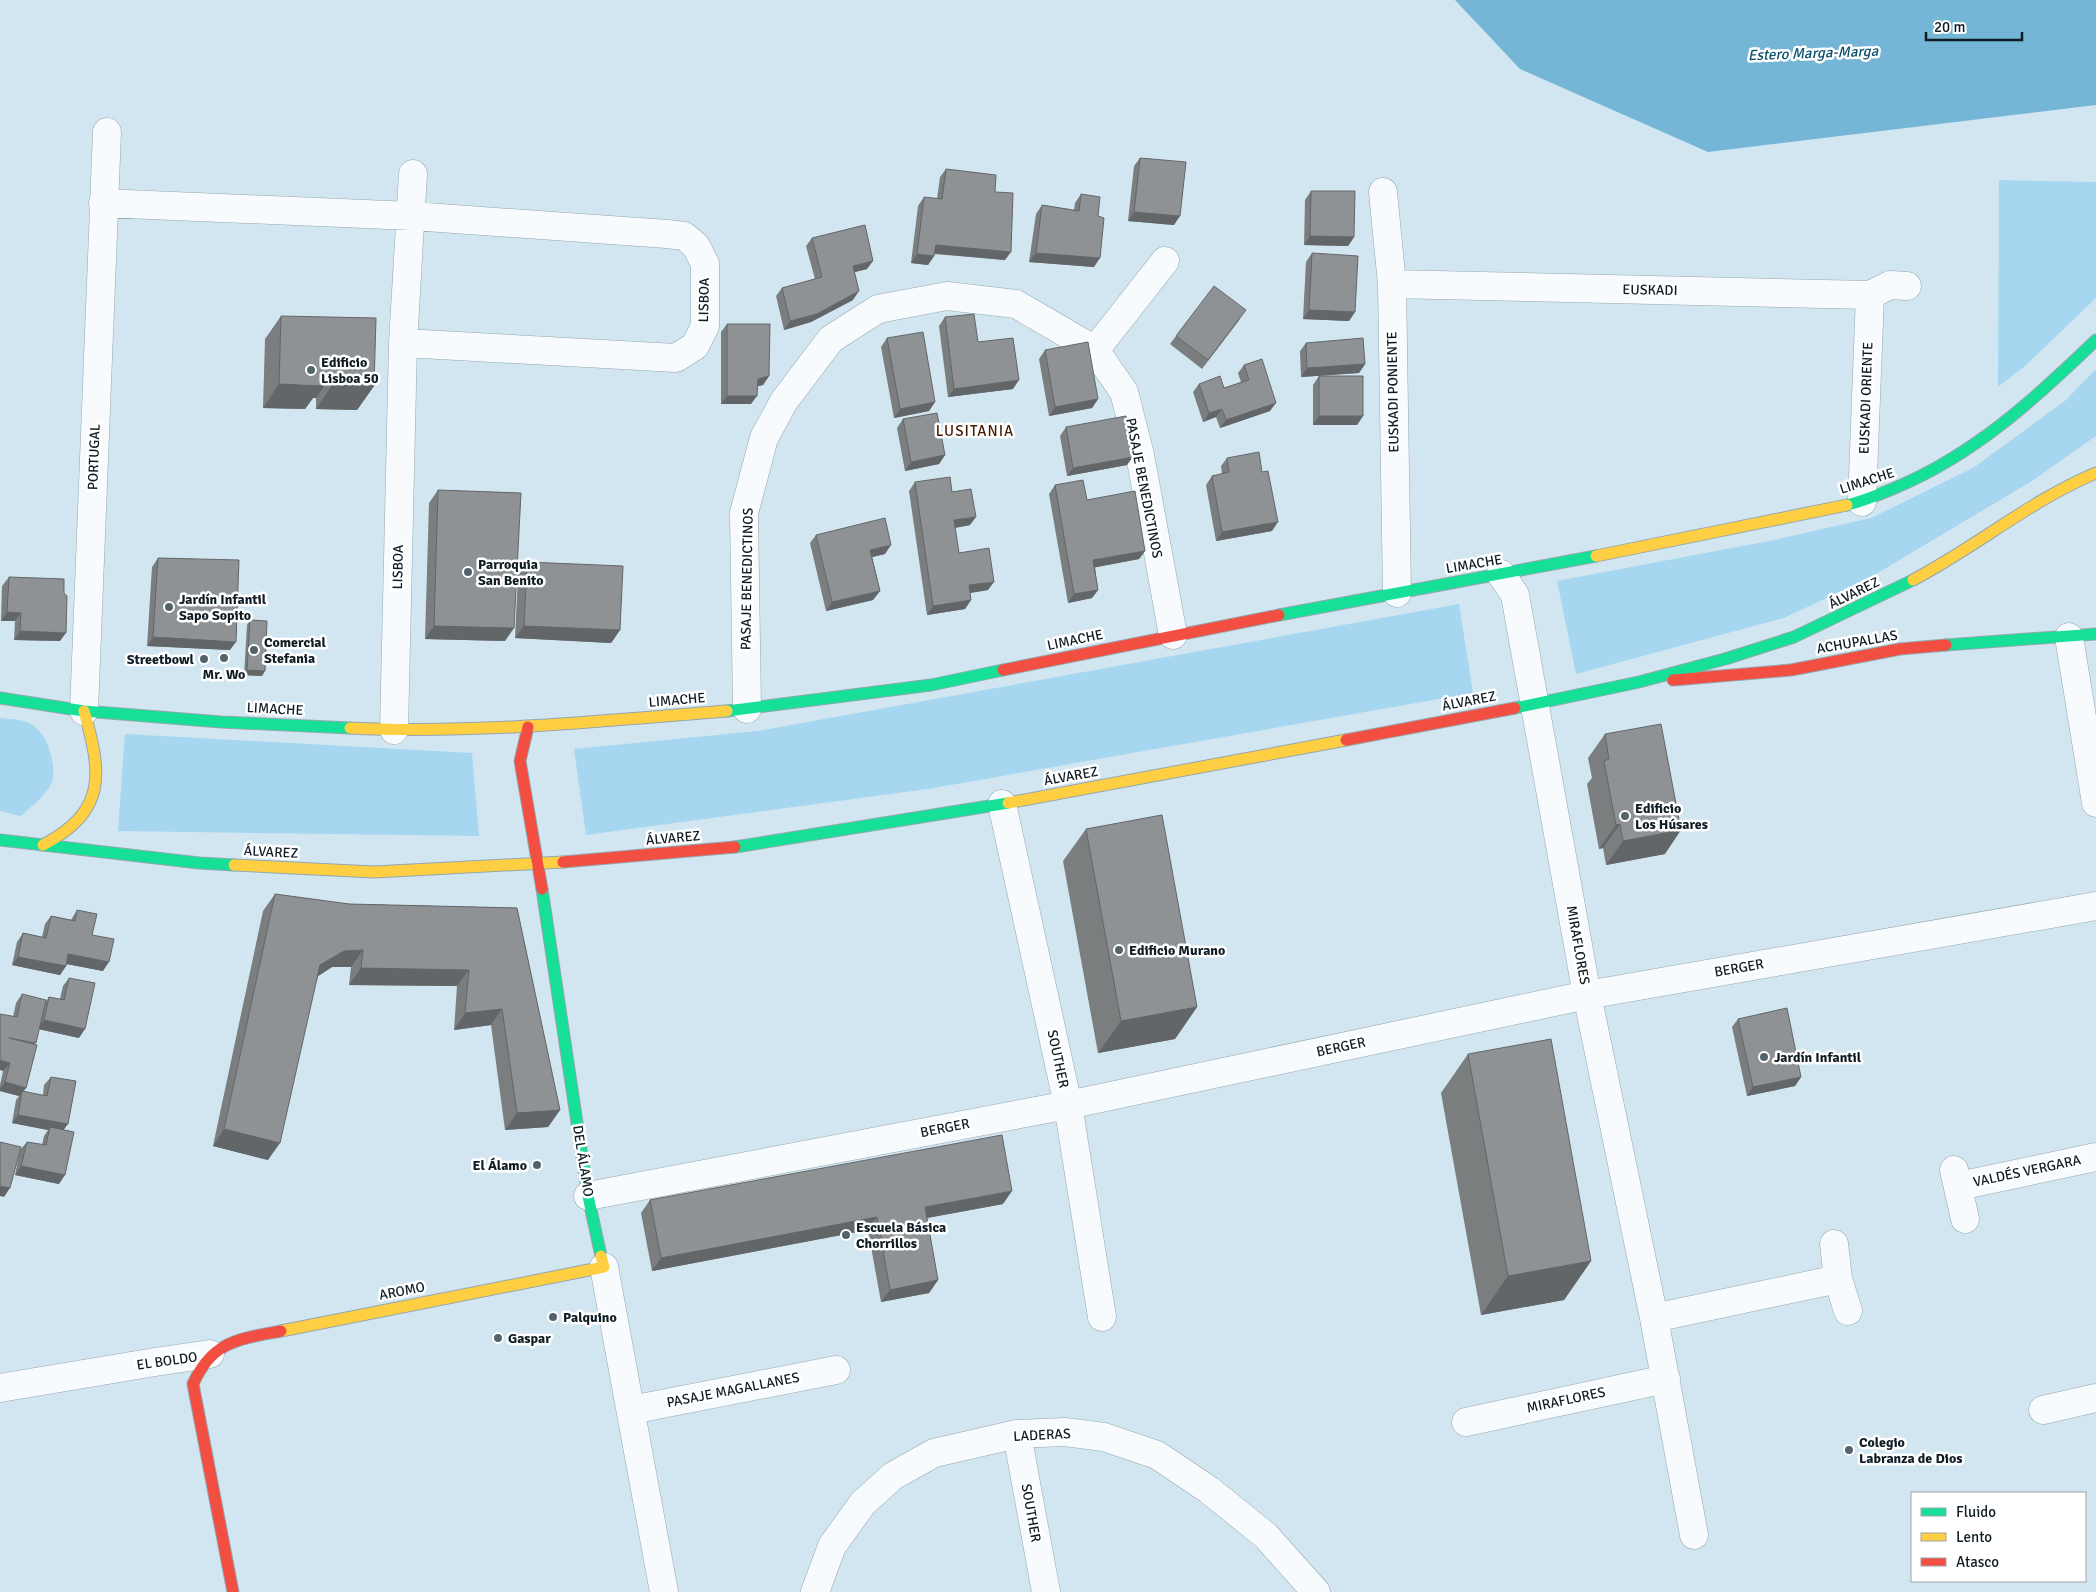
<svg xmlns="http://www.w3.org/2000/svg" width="2096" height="1592" viewBox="0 0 2096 1592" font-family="Signika,sans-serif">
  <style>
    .green { fill: #a7d7f0 }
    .water { fill: #75b6d6 }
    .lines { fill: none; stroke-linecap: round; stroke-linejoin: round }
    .street-casing { stroke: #96a6ae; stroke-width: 29 }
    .fast-casing { stroke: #96a6ae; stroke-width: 13 }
    .slow-casing { stroke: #96a6ae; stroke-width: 13 }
    .jam-casing { stroke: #96a6ae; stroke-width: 13 }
    .street { stroke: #f8fbfd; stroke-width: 28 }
    .fast { stroke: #16e098; stroke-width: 11 }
    .slow { stroke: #ffcf43; stroke-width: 11 }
    .jam { stroke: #f24e42; stroke-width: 11 }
    .wall { fill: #7a7e7f }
    .shaded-wall { fill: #636668 }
    .building { fill: #8e9294; stroke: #636668 }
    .poi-dot { fill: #53636c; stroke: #fff; stroke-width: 2 }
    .labels { text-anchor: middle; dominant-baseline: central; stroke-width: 5; stroke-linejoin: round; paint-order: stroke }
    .street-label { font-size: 14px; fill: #0f1c24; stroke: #fff }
    .poi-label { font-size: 14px; font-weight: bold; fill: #0f1c24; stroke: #fff; text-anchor: start }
    .water-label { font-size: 15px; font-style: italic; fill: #0b516d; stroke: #fff }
    .neighbourhood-label { font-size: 15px; letter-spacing: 1px; fill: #471a00; stroke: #fff }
  </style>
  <rect width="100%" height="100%" fill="#d1e6f1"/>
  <path class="green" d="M 1999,180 L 2096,182 L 2096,298 L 2025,366 L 1998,387 Z
    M 2096,369 L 2096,436 L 2032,481 L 1871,577 L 1784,618 L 1576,674 L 1557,581 L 1774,540 L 1871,518 L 1973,468 L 2066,400 Z
    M 1459,604 L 1473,693 L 928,789 L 586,835 L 574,749 L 758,731 Z
    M 0,718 C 8,719 19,719 27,722 C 46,729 55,759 53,778 C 51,791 31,807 21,816 L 0,811 Z
    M 125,734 L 472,753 L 479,836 L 118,831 Z"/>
  <path class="water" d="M 1455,0 L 2096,0 L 2096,105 L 1708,152 L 1520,69 Z"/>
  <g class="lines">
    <g class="street-casing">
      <path id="street" d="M 1383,192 L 1392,284 L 1397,593
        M 103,203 L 412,216 L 667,234 L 684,236 L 696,246 L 705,264 L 705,326 L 695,346 L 676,358 L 403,343
        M 1392,284 L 1870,295 L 1890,285 L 1907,286
        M 1095,350 L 1165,261
        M 1862,502 L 1870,295
        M 1501,574 L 1515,595 L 1587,995 L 1654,1318 L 1694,1535
        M 2069,637 L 2096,803
        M 747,709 L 744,513 L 764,438 L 784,401 L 831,339 L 878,309 L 947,296 L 1016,304 L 1095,350 L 1124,392 L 1140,455 L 1173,635
        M 84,711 L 107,132
        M 394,730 L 403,343 L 413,174
        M 1002,804 L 1068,1105 L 1102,1317
        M 1954,1170 L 1965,1219
        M 1959,1186 L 2096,1157
        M 588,1196 L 1068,1105 L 1587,995 L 2096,906
        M 1834,1244 L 1838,1279 L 1848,1311
        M 604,1267 L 664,1592
        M 1654,1318 L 1838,1279
        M 0,1388 L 155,1362 L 210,1354
        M 631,1410 L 836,1370
        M 2043,1410 L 2096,1398
        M 1466,1422 L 1666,1379
        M 1017,1434 L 1046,1592
        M 815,1592 L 832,1546 L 863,1503 L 893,1476 L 934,1453 L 1017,1434 L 1065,1432 L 1104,1437 L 1157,1455 L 1209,1490 L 1266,1536 L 1316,1592"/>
    </g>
    <g class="fast-casing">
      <path id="fast" d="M 1847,505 C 1865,501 1880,494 1897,487 C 1975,454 2036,398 2096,340
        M 1279,615 L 1596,556
        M 1946,645 L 2096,634
        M 0,698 L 84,711 L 221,722 L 350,728
        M 1515,708 L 1639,682 L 1725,659 L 1794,637 L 1913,580
        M 727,711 L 931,685 L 1003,670
        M 0,840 L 199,863 L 234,865
        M 735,847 L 1008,803
        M 542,889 L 588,1196 L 601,1256"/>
    </g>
    <g class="slow-casing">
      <path id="slow" d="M 1596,556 L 1847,505
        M 1913,580 C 1976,547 2031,500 2096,473
        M 350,728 C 476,734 601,721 727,711
        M 1008,803 L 1346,740
        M 43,845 C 107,811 102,774 84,711
        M 234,865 L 374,872 L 563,862
        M 281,1331 L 604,1267 L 601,1256"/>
    </g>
    <g class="jam-casing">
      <path id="jam" d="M 1003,670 L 1279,615
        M 1673,680 L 1791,670 L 1900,649 L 1946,645
        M 528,727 L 520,761 L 542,889
        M 1346,740 L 1515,708
        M 563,862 L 735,847
        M 233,1592 L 193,1384 C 212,1341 239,1339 281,1331"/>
    </g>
    <use href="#street" class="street"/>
    <use href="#fast" class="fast"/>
    <use href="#slow" class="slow"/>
    <use href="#jam" class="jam"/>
  </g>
  <path class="wall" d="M 1140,158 L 1174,225 L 1128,221 L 1134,166 Z
    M 946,169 L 995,192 L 1005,260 L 934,254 L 934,256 L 928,265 L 911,263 L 918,206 L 924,197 L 937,199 L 940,177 Z
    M 1311,191 L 1354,237 L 1348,246 L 1304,245 L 1305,200 Z
    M 1081,194 L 1098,216 L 1094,267 L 1029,262 L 1036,214 L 1042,205 L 1074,210 L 1075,203 Z
    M 812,238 L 867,269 L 855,272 L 853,300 L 811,322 L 784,330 L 776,296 L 782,288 L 815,279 L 806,246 Z
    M 1312,253 L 1355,312 L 1349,321 L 1303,319 L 1306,262 Z
    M 281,316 L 374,386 L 357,410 L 316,409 L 316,398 L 313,398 L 305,409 L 263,408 L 265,339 Z
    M 945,317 L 978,342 L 1013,389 L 948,397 L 939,326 Z
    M 1240,319 L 1202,369 L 1170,344 L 1176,336 Z
    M 727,324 L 769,376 L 763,385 L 757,386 L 751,404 L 721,404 L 721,332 Z
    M 887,338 L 935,402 L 929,411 L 894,418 L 881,347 Z
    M 1306,343 L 1365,364 L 1359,373 L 1301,377 L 1300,351 Z
    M 1045,350 L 1098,399 L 1092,408 L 1049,416 L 1039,359 Z
    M 1244,365 L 1270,411 L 1220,428 L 1216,417 L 1203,422 L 1193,392 L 1199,384 L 1224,388 L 1241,382 L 1238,373 Z
    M 1319,376 L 1363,416 L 1357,425 L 1313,425 L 1313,385 Z
    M 903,419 L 945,455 L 939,464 L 905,471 L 897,428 Z
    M 1066,427 L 1127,465 L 1067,476 L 1060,436 Z
    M 1227,458 L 1262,472 L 1272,531 L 1216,541 L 1206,485 L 1212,476 L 1222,474 L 1221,466 Z
    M 915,482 L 952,492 L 970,525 L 955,528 L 959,553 L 988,590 L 970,593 L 971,600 L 965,609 L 927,615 L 909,491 Z
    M 1055,485 L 1087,500 L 1145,551 L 1139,559 L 1095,567 L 1098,590 L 1092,598 L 1068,603 L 1049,494 Z
    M 438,490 L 505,641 L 425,639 L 429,503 Z
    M 816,535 L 885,554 L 872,557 L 880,591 L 873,600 L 826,611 L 810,543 Z
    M 158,558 L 230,650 L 147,646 L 152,567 Z
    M 527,562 L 620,630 L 611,643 L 515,638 L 518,575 Z
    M 9,577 L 60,641 L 14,640 L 15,621 L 1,621 L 2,586 Z
    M 250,620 L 262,676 L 244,675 L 247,625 Z
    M 1605,734 L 1665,854 L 1606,865 L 1603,848 L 1599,849 L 1587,784 L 1592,778 L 1588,758 Z
    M 1086,829 L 1197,1007 L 1175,1039 L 1098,1053 L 1063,861 Z
    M 275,894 L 349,904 L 517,908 L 560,1110 L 548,1127 L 505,1130 L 491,1025 L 454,1030 L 457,986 L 349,985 L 351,967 L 332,967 L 318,976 L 268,1160 L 213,1146 L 263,911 Z
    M 77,910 L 92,935 L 103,971 L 66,964 L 66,966 L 60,975 L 12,965 L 17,942 L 23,933 L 42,937 L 45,924 L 51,916 L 71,920 Z
    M 69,978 L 79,1038 L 39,1029 L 35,1044 L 26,1088 L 23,1092 L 43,1095 L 44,1085 L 51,1077 L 63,1130 L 59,1184 L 15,1175 L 20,1150 L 27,1142 L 42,1145 L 44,1136 L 48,1130 L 12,1123 L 16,1100 L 19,1096 L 0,1091 L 0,1085 L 3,1071 L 13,1017 L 16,1003 L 22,994 L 46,1001 L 49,997 L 60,999 L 63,986 Z
    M 1738,1019 L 1801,1077 L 1795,1086 L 1747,1096 L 1732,1027 Z
    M 1468,1054 L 1591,1261 L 1564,1300 L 1481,1315 L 1441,1093 Z
    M 650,1200 L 1003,1204 L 927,1218 L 938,1280 L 929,1293 L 881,1302 L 868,1230 L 652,1271 L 641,1213 Z"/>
  <path class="shaded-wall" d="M 1134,212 L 1180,216 L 1174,225 L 1128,221 Z
    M 1310,236 L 1354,237 L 1348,246 L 1304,245 Z
    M 936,245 L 1011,252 L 1005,260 L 930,253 Z
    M 1036,253 L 1100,258 L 1094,267 L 1029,262 Z
    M 917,254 L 934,256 L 928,265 L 911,263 Z
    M 873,261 L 867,269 L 847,274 L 853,266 Z
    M 859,291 L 853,300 L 811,322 L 784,330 L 790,321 Z
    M 1309,310 L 1355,312 L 1349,321 L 1303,319 Z
    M 1365,364 L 1359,373 L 1301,377 L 1307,368 Z
    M 322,374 L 333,374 L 316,398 L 313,398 L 305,409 L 263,408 L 279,384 Z
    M 769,376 L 763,385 L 751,388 L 758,379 Z
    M 1019,380 L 1013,389 L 948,397 L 954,389 Z
    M 332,385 L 374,386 L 357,410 L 316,409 Z
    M 727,396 L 757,396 L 751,404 L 721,404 Z
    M 1098,399 L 1092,408 L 1049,416 L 1055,407 Z
    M 935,402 L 929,411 L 894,418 L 900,409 Z
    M 1276,403 L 1270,411 L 1220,428 L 1226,420 Z
    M 1222,409 L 1216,417 L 1203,422 L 1209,413 Z
    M 1319,416 L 1363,416 L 1357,425 L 1313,425 Z
    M 945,455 L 939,464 L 905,471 L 911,462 Z
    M 1133,457 L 1127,465 L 1067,476 L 1073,468 Z
    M 976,517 L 970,525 L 948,529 L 954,520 Z
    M 1278,522 L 1272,531 L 1216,541 L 1222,532 Z
    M 891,545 L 885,554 L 864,559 L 870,550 Z
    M 1145,551 L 1139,559 L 1087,569 L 1093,560 Z
    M 994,582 L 988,590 L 963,594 L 969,585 Z
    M 1098,590 L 1092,598 L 1068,603 L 1074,594 Z
    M 880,591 L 873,600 L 826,611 L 832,602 Z
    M 971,600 L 965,609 L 927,615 L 933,606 Z
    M 7,612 L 21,613 L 15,621 L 1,621 Z
    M 434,626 L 514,628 L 505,641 L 425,639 Z
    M 524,626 L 620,630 L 611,643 L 515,638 Z
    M 20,631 L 66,633 L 60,641 L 14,640 Z
    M 153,637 L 236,642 L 230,650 L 147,646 Z
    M 247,670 L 265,671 L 262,676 L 244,675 Z
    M 1620,824 L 1603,848 L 1599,849 L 1616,825 Z
    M 1681,830 L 1665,854 L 1606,865 L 1623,841 Z
    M 363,950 L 351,967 L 332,967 L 309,982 L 320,965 L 344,951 Z
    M 68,954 L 109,962 L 103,971 L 62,963 Z
    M 18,957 L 66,966 L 60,975 L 12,965 Z
    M 361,968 L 469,970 L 457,986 L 349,985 Z
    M 1197,1007 L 1175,1039 L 1098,1053 L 1121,1021 Z
    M 502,1009 L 491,1025 L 454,1030 L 465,1013 Z
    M 44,1020 L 85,1029 L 79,1038 L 38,1029 Z
    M 0,1060 L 10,1063 L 3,1071 L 0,1070 Z
    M 1801,1077 L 1795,1086 L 1747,1096 L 1753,1087 Z
    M 5,1082 L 26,1088 L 19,1096 L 0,1091 L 0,1089 Z
    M 560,1110 L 548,1127 L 505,1130 L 517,1113 Z
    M 18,1115 L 68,1124 L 62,1132 L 50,1127 L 48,1130 L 12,1123 Z
    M 224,1129 L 280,1143 L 268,1160 L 213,1146 Z
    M 21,1166 L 65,1175 L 59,1184 L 15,1175 Z
    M 0,1186 L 10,1188 L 4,1197 L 0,1196 Z
    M 1012,1191 L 1003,1204 L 916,1220 L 925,1207 Z
    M 877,1217 L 868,1230 L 652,1271 L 661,1258 Z
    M 1591,1261 L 1564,1300 L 1481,1315 L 1508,1276 Z
    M 938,1280 L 929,1293 L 881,1302 L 890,1290 Z"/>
  <path class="building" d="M 1140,158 L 1186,162 L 1180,216 L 1134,212 Z
    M 946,169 L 996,175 L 995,192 L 1013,193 L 1011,252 L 936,245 L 934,256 L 917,254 L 924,197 L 942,199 Z
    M 1311,191 L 1355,191 L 1354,237 L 1310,236 Z
    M 1081,194 L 1100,197 L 1098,216 L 1104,218 L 1100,258 L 1036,253 L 1042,205 L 1079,211 Z
    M 865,225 L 873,261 L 853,266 L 859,291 L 817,314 L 790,321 L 782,288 L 822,277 L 812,238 Z
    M 1312,253 L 1358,256 L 1355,312 L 1309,310 Z
    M 1214,286 L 1246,310 L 1208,360 L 1176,336 Z
    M 974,314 L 978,342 L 1013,338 L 1019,380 L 954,389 L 945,317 Z
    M 281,316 L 376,318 L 374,386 L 332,385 L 333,374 L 322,374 L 321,386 L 279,384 Z
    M 727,324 L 770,324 L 769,376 L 758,379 L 757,396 L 727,396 Z
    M 923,332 L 935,402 L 900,409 L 887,338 Z
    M 1363,338 L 1365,364 L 1307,368 L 1306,343 Z
    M 1088,342 L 1098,399 L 1055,407 L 1045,350 Z
    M 1262,359 L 1276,403 L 1226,420 L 1222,409 L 1209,413 L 1199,384 L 1220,376 L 1224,388 L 1249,380 L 1244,365 Z
    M 1319,376 L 1363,376 L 1363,416 L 1319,416 Z
    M 937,413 L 945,455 L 911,462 L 903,419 Z
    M 1126,416 L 1133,457 L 1073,468 L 1066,427 Z
    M 1259,452 L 1262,472 L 1268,471 L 1278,522 L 1222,532 L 1212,476 L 1229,472 L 1227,458 Z
    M 950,477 L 952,492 L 971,489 L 976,517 L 954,520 L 959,553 L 989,548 L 994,582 L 969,585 L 971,600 L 933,606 L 915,482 Z
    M 1083,480 L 1087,500 L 1135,491 L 1145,551 L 1093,560 L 1098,590 L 1074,594 L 1055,485 Z
    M 438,490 L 521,493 L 514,628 L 434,626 Z
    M 885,518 L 891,545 L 870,550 L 880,591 L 832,602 L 816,535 Z
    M 158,558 L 239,560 L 236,642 L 153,637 Z
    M 527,562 L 623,566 L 620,630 L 524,626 Z
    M 9,577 L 64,579 L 64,593 L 67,596 L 66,633 L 20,631 L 21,613 L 7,612 Z
    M 250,620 L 267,621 L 265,671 L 247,670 Z
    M 1661,724 L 1681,830 L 1623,841 L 1620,824 L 1616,825 L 1604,761 L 1609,759 L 1605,734 Z
    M 1162,815 L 1197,1007 L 1121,1021 L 1086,829 Z
    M 275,894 L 349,904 L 517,908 L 560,1110 L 517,1113 L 502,1009 L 465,1013 L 469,970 L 361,968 L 363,950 L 344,951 L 320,965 L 280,1143 L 224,1129 Z
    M 77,910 L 97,914 L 92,935 L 114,939 L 109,962 L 68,954 L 66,966 L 18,957 L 23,933 L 46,938 L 51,916 L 75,921 Z
    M 69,978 L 95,983 L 85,1029 L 44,1020 L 49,997 L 64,1000 Z
    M 22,994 L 46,1000 L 36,1043 L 9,1038 L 37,1045 L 26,1088 L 5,1082 L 10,1063 L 0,1060 L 0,1014 L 17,1017 Z
    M 1787,1008 L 1801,1077 L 1753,1087 L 1738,1019 Z
    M 1551,1039 L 1591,1261 L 1508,1276 L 1468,1054 Z
    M 51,1077 L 76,1081 L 68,1124 L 18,1115 L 22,1091 L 47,1096 Z
    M 50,1127 L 74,1132 L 65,1175 L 21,1166 L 27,1142 L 46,1145 Z
    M 1002,1135 L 1012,1191 L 925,1207 L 938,1280 L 890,1290 L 877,1217 L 661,1258 L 650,1200 Z
    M 0,1142 L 21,1147 L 10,1188 L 0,1186 Z"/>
  <g class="poi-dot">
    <circle cx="311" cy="370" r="5"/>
    <circle cx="468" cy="572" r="5"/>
    <circle cx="169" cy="607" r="5"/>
    <circle cx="254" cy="650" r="5"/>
    <circle cx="224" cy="658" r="5"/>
    <circle cx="204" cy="659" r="5"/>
    <circle cx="1625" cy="816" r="5"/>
    <circle cx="1119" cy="950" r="5"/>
    <circle cx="1764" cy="1057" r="5"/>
    <circle cx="537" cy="1165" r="5"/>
    <circle cx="846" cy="1235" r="5"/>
    <circle cx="553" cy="1317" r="5"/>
    <circle cx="498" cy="1338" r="5"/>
    <circle cx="1849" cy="1450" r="5"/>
  </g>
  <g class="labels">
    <g class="street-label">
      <text transform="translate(1650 290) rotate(1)">EUSKADI</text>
      <text transform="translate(704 300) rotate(-89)">LISBOA</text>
      <text transform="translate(1393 392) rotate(-91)">EUSKADI PONIENTE</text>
      <text transform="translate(1866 398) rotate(-88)">EUSKADI ORIENTE</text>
      <text transform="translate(94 457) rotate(-88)">PORTUGAL</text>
      <text transform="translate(1867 481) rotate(-18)">LIMACHE</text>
      <text transform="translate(1144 488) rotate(79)">PASAJE BENEDICTINOS</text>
      <text transform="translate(1474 564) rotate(-10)">LIMACHE</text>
      <text transform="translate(398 567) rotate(-89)">LISBOA</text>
      <text transform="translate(747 579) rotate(-89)">PASAJE BENEDICTINOS</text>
      <text transform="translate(1854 593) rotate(-26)">ÁLVAREZ</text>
      <text transform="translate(1075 640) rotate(-12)">LIMACHE</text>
      <text transform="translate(1857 642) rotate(-10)">ACHUPALLAS</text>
      <text transform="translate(677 700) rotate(-5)">LIMACHE</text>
      <text transform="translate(1469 701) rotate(-11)">ÁLVAREZ</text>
      <text transform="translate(275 709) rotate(3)">LIMACHE</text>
      <text transform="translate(1071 776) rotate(-10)">ÁLVAREZ</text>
      <text transform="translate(673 838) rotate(-5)">ÁLVAREZ</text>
      <text transform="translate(271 852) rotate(3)">ÁLVAREZ</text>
      <text transform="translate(1578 945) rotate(80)">MIRAFLORES</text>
      <text transform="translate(1739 968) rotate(-10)">BERGER</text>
      <text transform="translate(1341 1047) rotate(-12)">BERGER</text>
      <text transform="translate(1058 1059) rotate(78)">SOUTHER</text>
      <text transform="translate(945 1128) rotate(-11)">BERGER</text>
      <text transform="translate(583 1161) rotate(81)">DEL ÁLAMO</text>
      <text transform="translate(2027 1171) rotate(-12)">VALDÉS VERGARA</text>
      <text transform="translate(402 1291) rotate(-11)">AROMO</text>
      <text transform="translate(167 1361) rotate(-8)">EL BOLDO</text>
      <text transform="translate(733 1390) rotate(-11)">PASAJE MAGALLANES</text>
      <text transform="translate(1566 1400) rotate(-12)">MIRAFLORES</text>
      <text transform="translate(1042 1435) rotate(-3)">LADERAS</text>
      <text transform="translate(1031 1513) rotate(80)">SOUTHER</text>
    </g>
    <g class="poi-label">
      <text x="321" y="362">Edificio<tspan x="321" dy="16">Lisboa 50</tspan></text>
      <text x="478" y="564">Parroquia<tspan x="478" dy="16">San Benito</tspan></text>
      <text x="179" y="599">Jardín Infantil<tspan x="179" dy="16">Sapo Sopito</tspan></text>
      <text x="264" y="642">Comercial<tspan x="264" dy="16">Stefania</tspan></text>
      <text x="194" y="659" text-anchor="end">Streetbowl</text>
      <text x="224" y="674" text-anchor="middle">Mr. Wo</text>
      <text x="1635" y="808">Edificio<tspan x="1635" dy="16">Los Húsares</tspan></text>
      <text x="1129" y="950">Edificio Murano</text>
      <text x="1774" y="1057">Jardín Infantil</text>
      <text x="527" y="1165" text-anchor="end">El Álamo</text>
      <text x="856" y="1227">Escuela Básica<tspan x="856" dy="16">Chorrillos</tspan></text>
      <text x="563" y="1317">Palquino</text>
      <text x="508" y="1338">Gaspar</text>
      <text x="1859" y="1442">Colegio<tspan x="1859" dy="16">Labranza de Dios</tspan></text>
    </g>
    <g class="water-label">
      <text transform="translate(1813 53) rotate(-2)">Estero Marga-Marga</text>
    </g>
    <g class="neighbourhood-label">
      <text x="975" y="431">LUSITANIA</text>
    </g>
  </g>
  <rect x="1911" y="1492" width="175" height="90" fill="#ffffff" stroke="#9fa4a7"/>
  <rect x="1921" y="1508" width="25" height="8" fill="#16e098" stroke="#9fa4a7"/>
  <text x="1956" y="1517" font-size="15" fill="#0f1c24">Fluido</text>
  <rect x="1921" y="1533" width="25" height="8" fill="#ffcf43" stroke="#9fa4a7"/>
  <text x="1956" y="1542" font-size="15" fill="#0f1c24">Lento</text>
  <rect x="1921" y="1558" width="25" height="8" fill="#f24e42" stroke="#9fa4a7"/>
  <text x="1956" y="1567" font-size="15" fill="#0f1c24">Atasco</text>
  <path d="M1926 32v8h96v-8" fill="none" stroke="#0f1c24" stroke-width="2.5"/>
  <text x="1934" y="32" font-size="15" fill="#0f1c24" stroke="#ffffff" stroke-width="4" paint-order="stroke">20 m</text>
</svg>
